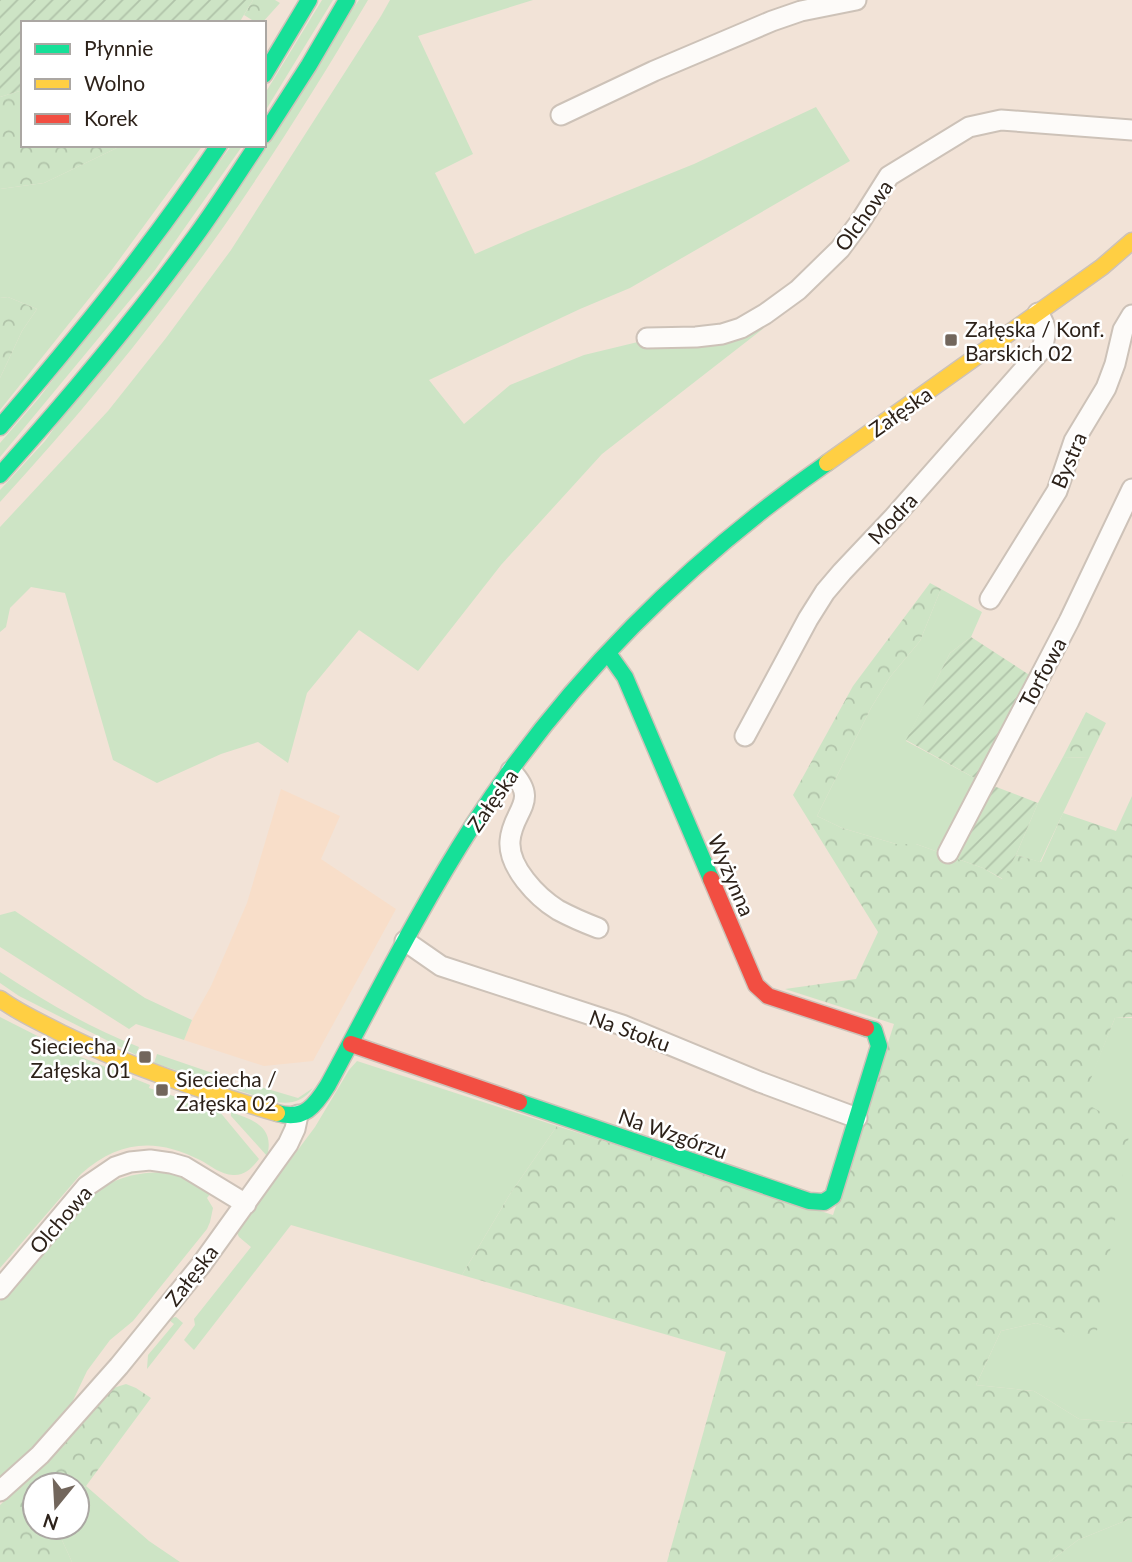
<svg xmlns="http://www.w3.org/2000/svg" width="1132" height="1562" viewBox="0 0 1132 1562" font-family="Lato,sans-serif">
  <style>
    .built { fill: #f8dec9 }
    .grass { fill: #cde4c5 }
    .forest { fill: url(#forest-crowns) }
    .garden { fill: url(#garden-furrows) }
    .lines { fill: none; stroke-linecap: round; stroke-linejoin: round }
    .street-casing { stroke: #cdc2b8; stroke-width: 23 }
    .fast-casing { stroke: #cdc2b8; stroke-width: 19 }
    .slow-casing { stroke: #cdc2b8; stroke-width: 19 }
    .jam-casing { stroke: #cdc2b8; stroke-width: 19 }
    .street { stroke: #fdfbf9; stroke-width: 19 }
    .fast { stroke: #16e098; stroke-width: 16 }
    .slow { stroke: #ffcf43; stroke-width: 16 }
    .jam { stroke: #f24e42; stroke-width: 16 }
    .poi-dot { fill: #72665c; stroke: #fff; stroke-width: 2.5 }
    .labels { text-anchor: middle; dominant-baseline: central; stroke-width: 5; stroke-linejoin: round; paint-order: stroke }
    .street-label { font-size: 21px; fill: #2d221a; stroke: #fff }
    .poi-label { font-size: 21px; fill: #2d221a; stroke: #fff; text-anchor: start }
  </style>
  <defs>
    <pattern id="forest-crowns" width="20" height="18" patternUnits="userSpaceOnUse" patternTransform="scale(1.75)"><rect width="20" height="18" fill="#cde4c5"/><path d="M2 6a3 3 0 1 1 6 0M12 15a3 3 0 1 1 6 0" fill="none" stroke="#b0c3a9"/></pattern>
    <pattern id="garden-furrows" width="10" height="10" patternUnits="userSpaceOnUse" patternTransform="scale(1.75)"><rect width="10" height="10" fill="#cde4c5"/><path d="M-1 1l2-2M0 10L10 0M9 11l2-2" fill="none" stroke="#b0c3a9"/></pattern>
  </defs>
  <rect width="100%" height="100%" fill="#f2e3d7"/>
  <path class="built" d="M 281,789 L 340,816 L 321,859 L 396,909 L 313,1061 L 264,1066 L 184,1040 L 192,1020 L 211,986 L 247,903 Z"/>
  <path class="grass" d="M 322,0 L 333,0 L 264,113 L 264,95 Z
    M 359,0 L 368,0 C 322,78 274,155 222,229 C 154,325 79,416 0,502 L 0,490 L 45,441 Z
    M 390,0 L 533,0 L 418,36 L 473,154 L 435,173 L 475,254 L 528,231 L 694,164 L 816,107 L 850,161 L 630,288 L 580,309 L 429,380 L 464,424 L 510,385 L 584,355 L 642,341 L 715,338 L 764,328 L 602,454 L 501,565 L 418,671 L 359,630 L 307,693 L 288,763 L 258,742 L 221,754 L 157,783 L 113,760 L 65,593 L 31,587 L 10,608 L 6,627 L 0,632 L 0,527 L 108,411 L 166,338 L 231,250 L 381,16 Z
    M 123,145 L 203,145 L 111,271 L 0,410 L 0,378 L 22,331 L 37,309 L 8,297 L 0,298 L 0,189 L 44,183 Z
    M 232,145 L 243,145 L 155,270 L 0,457 L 0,443 L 39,398 Z
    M 941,589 L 982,612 L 971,637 L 950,653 L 906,741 L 980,781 L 941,853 L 916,844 L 896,844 L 842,828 L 817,816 L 871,708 L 890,677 L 920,641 Z
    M 1063,757 L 1089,758 L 1040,862 L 1016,855 L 1038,803 Z
    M 15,911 L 145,998 L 192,1020 L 184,1040 L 136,1024 L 129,1029 L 0,947 L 0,915 Z
    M 0,972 C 44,1001 90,1028 139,1047 L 136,1055 L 19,996 L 0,983 Z
    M 0,1017 L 71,1053 L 150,1085 L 149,1088 L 219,1111 L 259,1159 C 253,1167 245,1176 233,1175 C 221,1175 210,1165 200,1160 C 155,1137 118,1141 81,1174 L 0,1268 Z
    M 1115,1018 L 1132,1018 L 1132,1423 L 1079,1419 L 1034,1391 L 976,1385 L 1001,1331 L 1036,1323 L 1095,1342 L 1081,1101 Z
    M 157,1054 L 227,1078 L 225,1086 L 154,1063 Z
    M 357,1061 L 557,1126 L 510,1194 L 462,1275 L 291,1225 L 194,1350 L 184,1340 L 195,1325 L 194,1319 L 251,1247 L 239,1237 L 237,1233 L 238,1230 L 315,1127 L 349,1070 Z
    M 240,1081 L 298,1098 L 313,1088 C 293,1115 264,1098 237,1090 Z
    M 231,1112 C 254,1120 275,1127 267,1156 L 231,1116 Z
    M 165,1172 L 182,1176 L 211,1193 L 207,1198 L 213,1208 L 210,1222 L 207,1229 L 133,1321 L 110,1340 L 87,1371 L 68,1411 L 24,1457 L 0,1479 L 0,1301 L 93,1194 C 118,1176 135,1173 165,1172 Z
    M 176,1317 L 183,1323 L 147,1369 L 148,1355 L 174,1324 L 169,1320 L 171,1318 Z
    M 86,1486 L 149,1541 L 180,1562 L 72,1562 L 56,1527 L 77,1527 L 77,1489 Z
    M 1132,1518 L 1132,1562 L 1049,1562 L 1078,1540 Z"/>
  <path class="forest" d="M 253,0 L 275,0 L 280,3 L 262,23 L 257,23 L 244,15 Z
    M 23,90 L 23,145 L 123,145 L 44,183 L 0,189 L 0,97 Z
    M 8,297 L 37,309 L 22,331 L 0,378 L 0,298 Z
    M 930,583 L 941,589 L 920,641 L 890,677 L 871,708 L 817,816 L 842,828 L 896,844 L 916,844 L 983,868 L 1002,879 L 1016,855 L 1041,862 L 1063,813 L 1116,831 L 1132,796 L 1132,1017 L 1115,1018 L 1082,1101 L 1130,1129 L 1095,1343 L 1036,1323 L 1001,1331 L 976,1385 L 1034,1391 L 1079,1419 L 1132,1423 L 1132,1518 L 1078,1540 L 1049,1562 L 667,1562 L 726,1352 L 462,1275 L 510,1194 L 557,1126 L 833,1215 L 894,1024 L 785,989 L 856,979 L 878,932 L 793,795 L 853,686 Z
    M 1086,712 L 1106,723 L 1089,758 L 1063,757 Z
    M 126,1384 L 136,1388 L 151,1398 L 86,1486 L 77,1489 L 77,1485 L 35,1485 L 35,1527 L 56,1527 L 72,1562 L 0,1562 L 0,1505 L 39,1468 L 94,1409 L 110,1389 Z"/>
  <path class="garden" d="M 0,0 L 253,0 L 239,23 L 23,23 L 23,90 L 0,97 Z
    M 971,637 L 1034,678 L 980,781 L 906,740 L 950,653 Z
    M 991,785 L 1038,803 L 1016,855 L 1003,879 L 983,868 L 955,858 Z"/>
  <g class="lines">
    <g class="street-casing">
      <path id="street" d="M 561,115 L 654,71 L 772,21 L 801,11 L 856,0
        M 647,338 L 696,337 L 722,334 L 741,328 L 765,314 L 798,290 L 840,249 L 860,222 L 889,176 L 969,127 L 1001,120 L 1132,130
        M 990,599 L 1057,491 L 1074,441 L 1106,388 L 1115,364 L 1123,330 L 1132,315
        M 745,736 L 808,619 L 825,592 L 842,572 L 893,518 L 1042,349 C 1046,333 1048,328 1038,313
        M 511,771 C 541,802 512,810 510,841 C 508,867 537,897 558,910 C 571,917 585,923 598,928
        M 948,853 L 1069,621 L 1132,489
        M 405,941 L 441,966 L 622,1025 L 760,1082 L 857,1118
        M 0,1289 L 87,1186 L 115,1167 L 130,1162 L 150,1160 L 171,1163 L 185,1167 L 246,1204
        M 0,1491 L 40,1455 L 119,1366 L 201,1265 L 288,1144 L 295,1129 L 298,1115"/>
    </g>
    <g class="fast-casing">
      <path id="fast" d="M 264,75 L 309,0
        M 264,135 L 309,65 L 347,0
        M 0,427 C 78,337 153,244 219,145
        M 0,475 C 69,398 136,318 197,234 C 218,205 237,175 257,145
        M 608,653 L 625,677 L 711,879
        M 519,1102 L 809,1201 L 824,1202 L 833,1196 L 879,1046 L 874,1030 L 866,1028
        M 277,1113 C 304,1121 315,1106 328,1085 C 375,998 419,909 473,825 C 565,682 688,560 827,463"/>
    </g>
    <g class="slow-casing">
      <path id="slow" d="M 827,463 L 1102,267 L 1132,241
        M 0,999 C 19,1013 40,1022 61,1033 C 130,1067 203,1091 277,1113"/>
    </g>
    <g class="jam-casing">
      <path id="jam" d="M 711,879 L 756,985 L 768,996 L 866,1028
        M 351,1044 L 519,1102"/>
    </g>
    <use href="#street" class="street"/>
    <use href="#fast" class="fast"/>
    <use href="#slow" class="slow"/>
    <use href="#jam" class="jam"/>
  </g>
  <g class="poi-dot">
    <rect x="944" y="333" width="14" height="14" rx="3.5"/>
    <rect x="138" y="1050" width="14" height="14" rx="3.5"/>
    <rect x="155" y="1083" width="14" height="14" rx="3.5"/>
  </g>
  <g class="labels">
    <g class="street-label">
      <text transform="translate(863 215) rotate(-54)">Olchowa</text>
      <text transform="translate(900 411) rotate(-35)">Załęska</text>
      <text transform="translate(1068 460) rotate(-67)">Bystra</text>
      <text transform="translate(892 518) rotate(-47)">Modra</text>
      <text transform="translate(1042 672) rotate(-62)">Torfowa</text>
      <text transform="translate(492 800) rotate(-55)">Załęska</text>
      <text transform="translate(732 875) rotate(67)">Wyżynna</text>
      <text transform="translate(630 1030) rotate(20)">Na Stoku</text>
      <text transform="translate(673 1133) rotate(19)">Na Wzgórzu</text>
      <text transform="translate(60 1219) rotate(-49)">Olchowa</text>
      <text transform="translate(191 1275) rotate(-52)">Załęska</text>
    </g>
    <g class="poi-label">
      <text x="965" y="328">Załęska / Konf.<tspan x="965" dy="24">Barskich 02</tspan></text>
      <text x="131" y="1045" text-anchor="end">Sieciecha /<tspan x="131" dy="24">Załęska 01</tspan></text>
      <text x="176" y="1078">Sieciecha /<tspan x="176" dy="24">Załęska 02</tspan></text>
    </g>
  </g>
  <rect x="21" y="21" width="245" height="126" fill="#ffffff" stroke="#aba7a3" stroke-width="2"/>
  <rect x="35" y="44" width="35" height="10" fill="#16e098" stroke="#aba7a3" stroke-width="2"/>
  <text x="84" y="56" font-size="21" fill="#2d221a">Płynnie</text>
  <rect x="35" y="79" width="35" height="10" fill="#ffcf43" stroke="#aba7a3" stroke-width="2"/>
  <text x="84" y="91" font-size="21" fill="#2d221a">Wolno</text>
  <rect x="35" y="114" width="35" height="10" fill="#f24e42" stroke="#aba7a3" stroke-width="2"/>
  <text x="84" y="126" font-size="21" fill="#2d221a">Korek</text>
  <g transform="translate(56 1506) rotate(198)"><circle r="33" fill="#ffffff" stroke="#aba7a3" stroke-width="2"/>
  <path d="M0-5L12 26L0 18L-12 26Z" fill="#72665c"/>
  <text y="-10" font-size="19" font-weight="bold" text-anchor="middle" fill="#2d221a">N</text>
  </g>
</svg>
